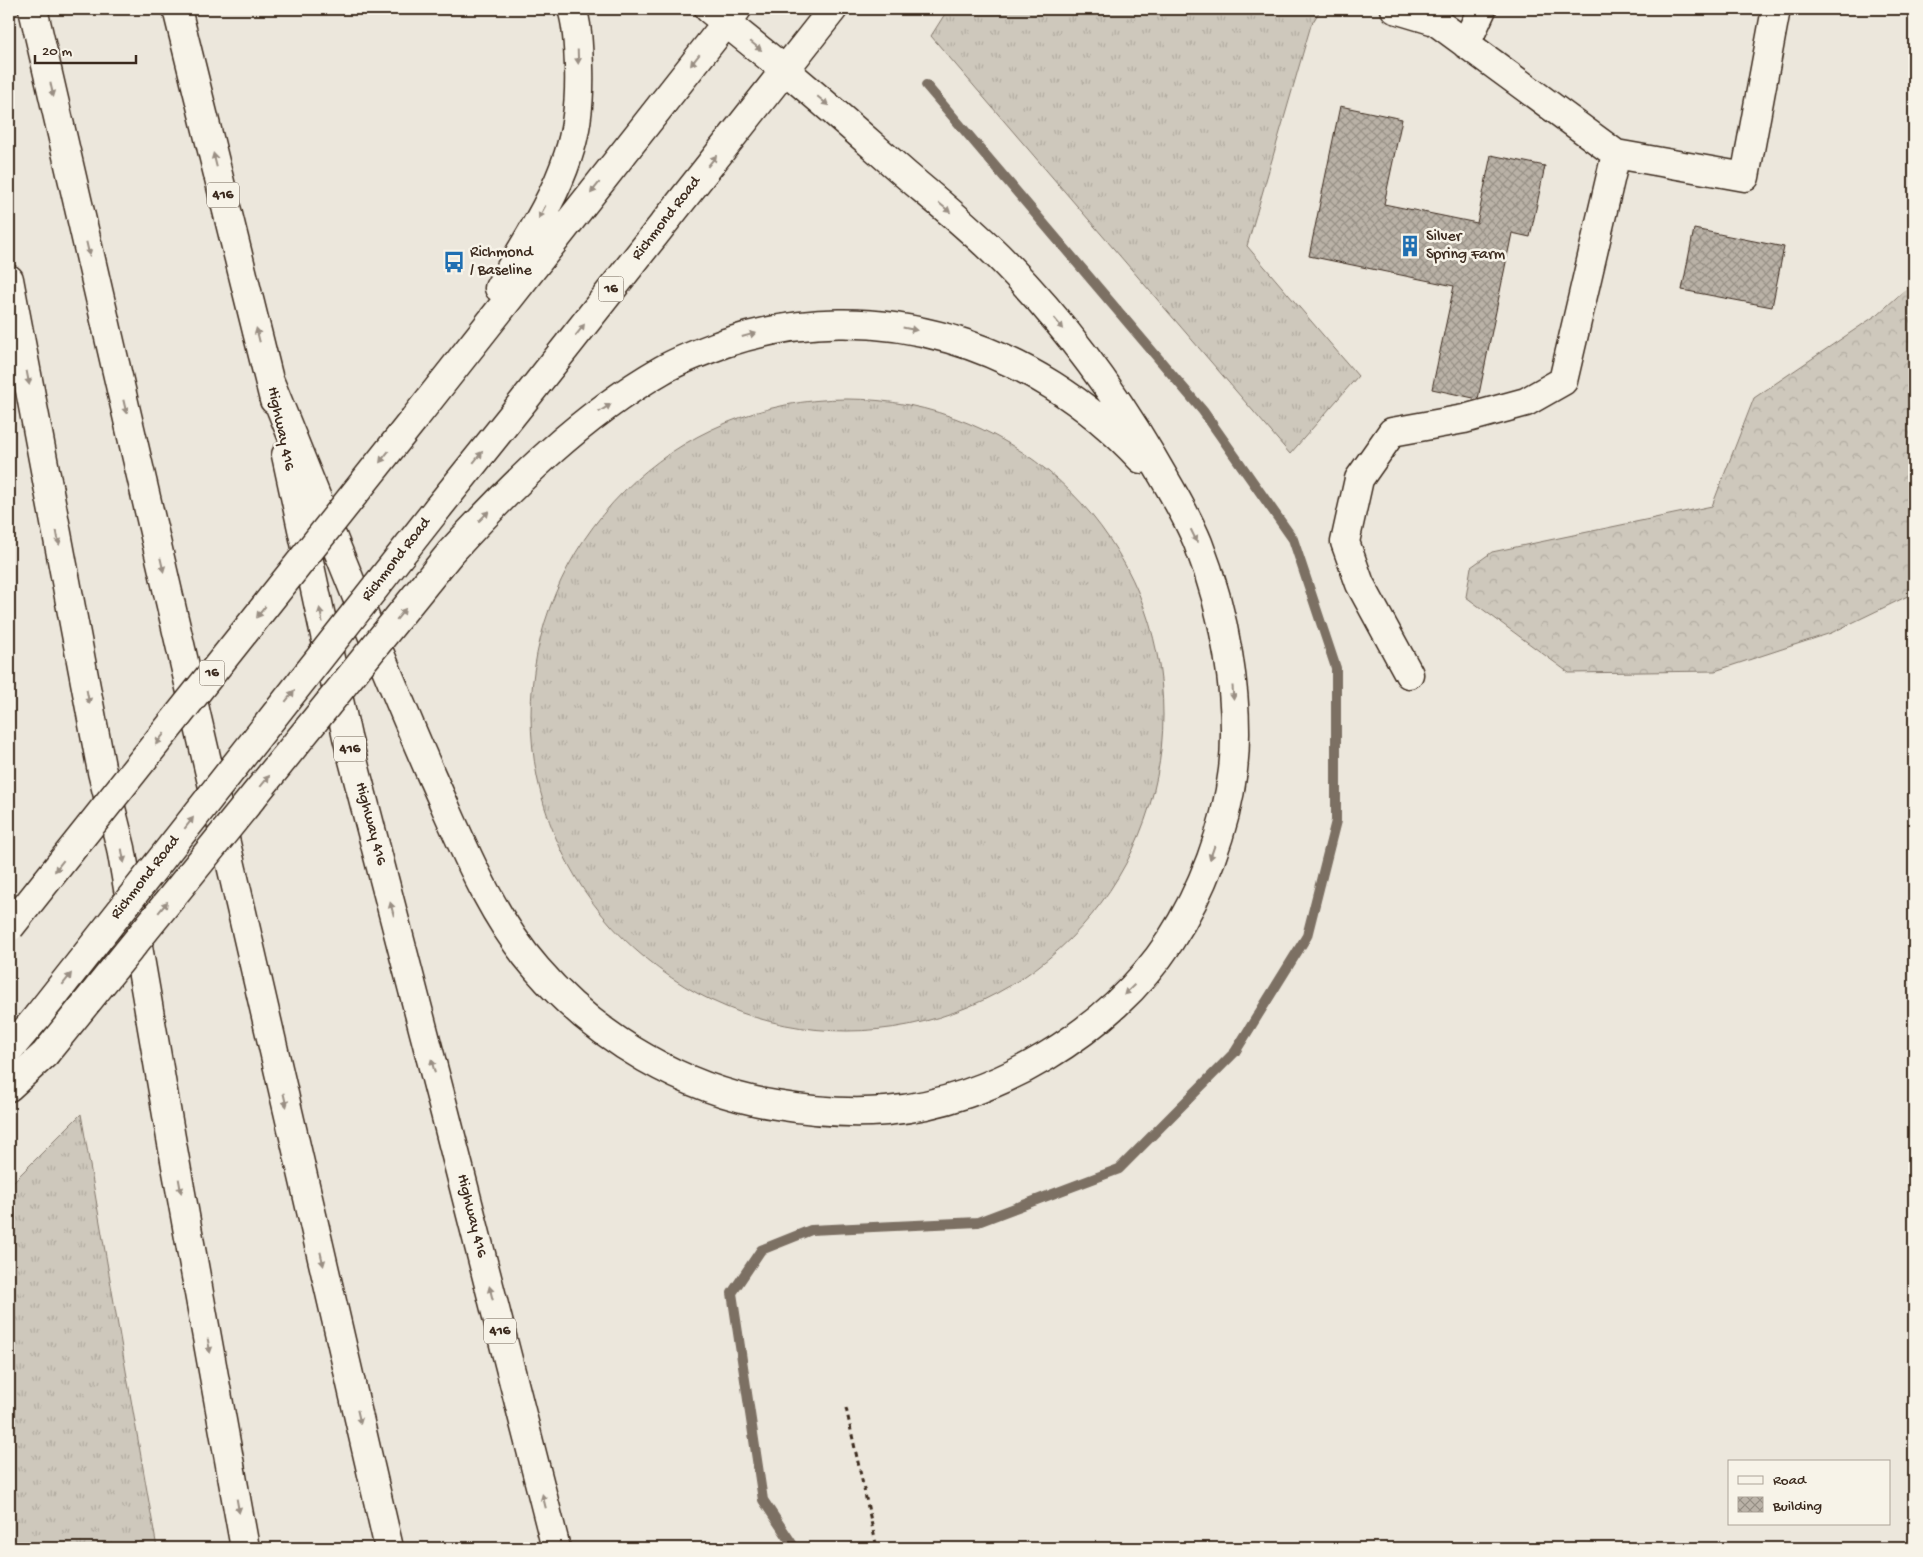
<svg xmlns="http://www.w3.org/2000/svg" width="1923" height="1557" viewBox="0 0 1923 1557" font-family="'Gochi Hand',sans-serif">
  <style>
    .grass { fill: url(#grass-tufts); stroke: #84796d }
    .forest { fill: url(#forest-crowns); stroke: #84796d }
    .lines { fill: none; stroke-linecap: round; stroke-linejoin: round }
    .stream { stroke: #7c7064; stroke-width: 10 }
    .building { fill: url(#building-cross-hatch); stroke: #3b2a1e }
    .minor-casing { stroke: #3b2a1e; stroke-width: 31 }
    .major-casing { stroke: #3b2a1e; stroke-width: 31 }
    .highway-casing { stroke: #3b2a1e; stroke-width: 31 }
    .path { stroke: #3b2a1e; stroke-width: 3; stroke-dasharray: 5 4; stroke-linecap: butt }
    .minor { stroke: #f7f3e8; stroke-width: 28 }
    .major { stroke: #f7f3e8; stroke-width: 28 }
    .highway { stroke: #f7f3e8; stroke-width: 28 }
    .major-bridge-casing { stroke: #3b2a1e; stroke-width: 31; stroke-linecap: butt }
    .highway-bridge-casing { stroke: #3b2a1e; stroke-width: 31; stroke-linecap: butt }
    .major-bridge { stroke: #f7f3e8; stroke-width: 28 }
    .highway-bridge { stroke: #f7f3e8; stroke-width: 28 }
    .oneway { fill: #998e83 }
    .labels { text-anchor: middle; dominant-baseline: central; stroke-width: 5; stroke-linejoin: round; paint-order: stroke }
    .shield { fill: #f7f3e8; stroke: #73665b; stroke-width: 1 }
    .shield-label { font-size: 15px; font-weight: bold; fill: #3b2a1e }
    .street-label { font-size: 16px; fill: #3b2a1e; stroke: #f7f3e8 }
    .poi-label { font-size: 16px; fill: #3b2a1e; stroke: #f7f3e8; text-anchor: start }
  </style>
  <defs>
    <pattern id="grass-tufts" width="24" height="20" patternUnits="userSpaceOnUse" patternTransform="scale(1.25)"><rect width="24" height="20" fill="#cec8bc"/><path d="M3 7l-1-3M5 7V3M7 7l1-3M15 17l-1-3M17 17v-4M19 17l1-3" fill="none" stroke="#b2aca1"/></pattern>
    <pattern id="forest-crowns" width="20" height="18" patternUnits="userSpaceOnUse" patternTransform="scale(1.25)"><rect width="20" height="18" fill="#cec8bc"/><path d="M2 6a3 3 0 1 1 6 0M12 15a3 3 0 1 1 6 0" fill="none" stroke="#b2aca1"/></pattern>
    <pattern id="building-cross-hatch" width="8" height="8" patternUnits="userSpaceOnUse" patternTransform="scale(1.25)"><rect width="8" height="8" fill="#bab2a7"/><path d="M0 0l8 8M0 8l8-8" fill="none" stroke="#989187"/></pattern>
  </defs>
  <rect width="100%" height="100%" fill="#ece7dc"/>
  <filter id="ink" filterUnits="userSpaceOnUse"><feTurbulence type="fractalNoise" baseFrequency=".02" numOctaves="2"/><feDisplacementMap in="SourceGraphic" scale="10" xChannelSelector="R" yChannelSelector="G"/><feConvolveMatrix kernelMatrix="1 2 1 2 8 2 1 2 1" color-interpolation-filters="sRGB"/></filter>
  <g filter="url(#ink)">
    <path class="grass" d="M 948,9 L 1321,9 L 1311,25 L 1247,246 L 1358,376 L 1290,454 L 931,36 Z
      M531 715a316 316 0 1 1 632 0a316 316 0 1 1-632 0Z
      M 81,1114 L 157,1548 L 9,1548 L 9,1186 Z"/>
    <path class="forest" d="M 1914,282 L 1914,593 L 1831,633 L 1715,671 L 1569,673 L 1466,597 L 1471,567 L 1492,552 L 1712,506 L 1754,398 L 1878,314 Z"/>
    <g class="lines">
      <path class="stream" d="M 795,1548 L 763,1500 L 732,1293 L 761,1250 L 811,1230 L 978,1222 L 1119,1169 L 1235,1052 L 1307,936 L 1336,821 L 1336,668 L 1293,539 L 1203,411 L 926,85"/>
    </g>
    <path class="building" d="M 1340,106 L 1402,119 L 1384,204 L 1477,223 L 1491,155 L 1545,166 L 1530,237 L 1512,233 L 1478,399 L 1432,389 L 1454,286 L 1309,256 Z
      M 1694,229 L 1784,247 L 1772,307 L 1682,290 Z"/>
    <g class="lines">
      <g class="minor-casing">
        <path id="minor" d="M 1395,9 L 1435,21 L 1616,154
          M 1466,44 L 1482,9
          M 1409,674 L 1360,584 L 1345,542 L 1359,479 L 1392,432 L 1464,419 L 1526,402 L 1563,381 L 1616,154 L 1745,177 L 1776,9"/>
      </g>
      <g class="major-casing">
        <path id="major" d="M 709,9 L 785,70
          M 499,288 C 523,246 553,203 568,156 C 578,127 580,96 579,66 C 578,47 578,26 572,9
          M 414,419 L 737,9
          M 437,509 L 522,403 L 833,9
          M 9,1050 L 37,1017"/>
      </g>
      <g class="highway-casing">
        <path id="highway" d="M 33,9 L 389,1548
          M 177,9 L 274,400
          M 9,279 L 102,772 L 121,848 L 171,1138 L 245,1548
          M 270,382 C 324,514 375,647 432,777 C 462,843 489,914 537,969 C 597,1039 686,1091 776,1105 C 812,1111 849,1114 886,1111 C 993,1102 1111,1031 1170,941 C 1202,892 1226,829 1233,770 C 1241,700 1224,609 1198,543 C 1186,513 1168,485 1152,457 C 1111,387 1062,321 1005,263 C 974,231 939,203 905,174 C 865,139 826,104 785,70
          M 286,455 L 347,737 L 445,1113 L 556,1548
          M 451,552 C 514,483 580,417 662,370 C 681,359 704,351 725,343 C 876,292 1034,344 1141,459
          M 9,1087 L 45,1054"/>
      </g>
      <path class="path" d="M 846,1408 L 877,1548"/>
      <use href="#minor" class="minor"/>
      <use href="#major" class="major"/>
      <use href="#highway" class="highway"/>
      <g class="major-bridge-casing">
        <path id="major-bridge" d="M 10,927 L 414,419
          M 37,1017 L 437,509"/>
      </g>
      <g class="highway-bridge-casing">
        <path id="highway-bridge" d="M 45,1054 L 451,552"/>
      </g>
      <use href="#major-bridge" class="major-bridge"/>
      <use href="#highway-bridge" class="highway-bridge"/>
    </g>
    <defs><path id="oneway-solid" d="M-6-.8H1V-3.2L6.5 0L1 3.2V.8H-6Z" transform="scale(1.25)"/></defs>
    <g class="oneway">
      <use href="#oneway-solid" transform="translate(756 46) rotate(39)"/>
      <use href="#oneway-solid" transform="translate(578 57) rotate(88)"/>
      <use href="#oneway-solid" transform="translate(695 60) rotate(128)"/>
      <use href="#oneway-solid" transform="translate(52 90) rotate(77)"/>
      <use href="#oneway-solid" transform="translate(823 101) rotate(40)"/>
      <use href="#oneway-solid" transform="translate(215 160) rotate(-104)"/>
      <use href="#oneway-solid" transform="translate(712 161) rotate(-52)"/>
      <use href="#oneway-solid" transform="translate(595 188) rotate(128)"/>
      <use href="#oneway-solid" transform="translate(945 208) rotate(40)"/>
      <use href="#oneway-solid" transform="translate(542 212) rotate(118)"/>
      <use href="#oneway-solid" transform="translate(88 249) rotate(77)"/>
      <use href="#oneway-solid" transform="translate(1059 324) rotate(50)"/>
      <use href="#oneway-solid" transform="translate(910 329) rotate(11)"/>
      <use href="#oneway-solid" transform="translate(580 330) rotate(-52)"/>
      <use href="#oneway-solid" transform="translate(258 335) rotate(-104)"/>
      <use href="#oneway-solid" transform="translate(749 335) rotate(-16)"/>
      <use href="#oneway-solid" transform="translate(28 378) rotate(79)"/>
      <use href="#oneway-solid" transform="translate(125 407) rotate(77)"/>
      <use href="#oneway-solid" transform="translate(605 408) rotate(-33)"/>
      <use href="#oneway-solid" transform="translate(384 457) rotate(128)"/>
      <use href="#oneway-solid" transform="translate(478 457) rotate(-51)"/>
      <use href="#oneway-solid" transform="translate(484 516) rotate(-46)"/>
      <use href="#oneway-solid" transform="translate(1194 536) rotate(64)"/>
      <use href="#oneway-solid" transform="translate(58 538) rotate(79)"/>
      <use href="#oneway-solid" transform="translate(162 565) rotate(77)"/>
      <use href="#oneway-solid" transform="translate(261 612) rotate(128)"/>
      <use href="#oneway-solid" transform="translate(401 614) rotate(-51)"/>
      <use href="#oneway-solid" transform="translate(321 615) rotate(-102)"/>
      <use href="#oneway-solid" transform="translate(1233 693) rotate(86)"/>
      <use href="#oneway-solid" transform="translate(290 696) rotate(-52)"/>
      <use href="#oneway-solid" transform="translate(88 697) rotate(79)"/>
      <use href="#oneway-solid" transform="translate(160 739) rotate(128)"/>
      <use href="#oneway-solid" transform="translate(265 781) rotate(-51)"/>
      <use href="#oneway-solid" transform="translate(189 823) rotate(-52)"/>
      <use href="#oneway-solid" transform="translate(1212 853) rotate(109)"/>
      <use href="#oneway-solid" transform="translate(123 856) rotate(80)"/>
      <use href="#oneway-solid" transform="translate(59 866) rotate(128)"/>
      <use href="#oneway-solid" transform="translate(163 907) rotate(-51)"/>
      <use href="#oneway-solid" transform="translate(392 909) rotate(-105)"/>
      <use href="#oneway-solid" transform="translate(67 979) rotate(-52)"/>
      <use href="#oneway-solid" transform="translate(1129 990) rotate(136)"/>
      <use href="#oneway-solid" transform="translate(433 1066) rotate(-105)"/>
      <use href="#oneway-solid" transform="translate(285 1100) rotate(77)"/>
      <use href="#oneway-solid" transform="translate(180 1186) rotate(80)"/>
      <use href="#oneway-solid" transform="translate(322 1259) rotate(77)"/>
      <use href="#oneway-solid" transform="translate(491 1293) rotate(-104)"/>
      <use href="#oneway-solid" transform="translate(209 1346) rotate(80)"/>
      <use href="#oneway-solid" transform="translate(359 1417) rotate(77)"/>
      <use href="#oneway-solid" transform="translate(544 1501) rotate(-104)"/>
      <use href="#oneway-solid" transform="translate(238 1506) rotate(80)"/>
    </g>
  </g>
  <defs>
    <g id="building-bare" transform="scale(1.725)"><path d="M-4-6H4V6H1V3H-1V6H-4ZM-2.5-4.3h1.7v1.8h-1.7ZM.8-4.3h1.7v1.8H.8ZM-2.5-1h1.7V.8h-1.7ZM.8-1h1.7V.8H.8Z" fill="#1f6fb2" stroke="#f7f3e8" stroke-width="2.5" paint-order="stroke"/></g>
    <g id="bus-bare" transform="scale(1.725)"><path d="M-5-6H5V4H4V6H2V4H-2V6H-4V4H-5ZM-3.5-4V0h7V-4ZM-3.5 1.2v1.5H-2V1.2ZM2 1.2v1.5H3.5V1.2Z" fill="#1f6fb2" stroke="#f7f3e8" stroke-width="2.5" paint-order="stroke"/></g>
  </defs>
  <g fill-rule="evenodd">
    <use href="#building-bare" x="1410" y="246"/>
    <use href="#bus-bare" x="454" y="262"/>
  </g>
  <g class="labels">
    <g class="shield">
      <rect x="207" y="182.5" width="32" height="25" rx="4"/>
      <rect x="598.5" y="276.5" width="25" height="25" rx="4"/>
      <rect x="199.5" y="660.5" width="25" height="25" rx="4"/>
      <rect x="334" y="736.5" width="32" height="25" rx="4"/>
      <rect x="484" y="1318.5" width="32" height="25" rx="4"/>
    </g>
    <g class="shield-label">
      <text x="223" y="195">416</text>
      <text x="611" y="289">16</text>
      <text x="212" y="673">16</text>
      <text x="350" y="749">416</text>
      <text x="500" y="1331">416</text>
    </g>
    <g class="street-label">
      <text transform="translate(667 219) rotate(-52)">Richmond Road</text>
      <text transform="translate(280 429) rotate(78)">Highway 416</text>
      <text transform="translate(397 560) rotate(-52)">Richmond Road</text>
      <text transform="translate(370 824) rotate(75)">Highway 416</text>
      <text transform="translate(146 878) rotate(-52)">Richmond Road</text>
      <text transform="translate(471 1216) rotate(76)">Highway 416</text>
    </g>
    <g class="poi-label">
      <text x="1426" y="237">Silver<tspan x="1426" dy="18">Spring Farm</tspan></text>
      <text x="470" y="253">Richmond<tspan x="470" dy="18">/ Baseline</tspan></text>
    </g>
  </g>
  <rect width="1923" height="1557" fill="none" stroke="#f7f3e8" stroke-width="30"/>
  <rect x="15" y="15" width="1893" height="1527" fill="none" stroke="#3b2a1e" stroke-width="2" filter="url(#ink)"/>
  <rect x="1728" y="1460" width="162" height="65" fill="#f7f3e8" stroke="#aca397"/>
  <rect x="1738" y="1476" width="25" height="8" fill="#f7f3e8" stroke="#aca397"/>
  <text x="1773" y="1484" font-size="15" fill="#3b2a1e">Road</text>
  <rect x="1738" y="1497" width="25" height="15" fill="url(#building-cross-hatch)" stroke="#aca397"/>
  <text x="1773" y="1510" font-size="15" fill="#3b2a1e">Building</text>
  <path d="M35 55v8h101v-8" fill="none" stroke="#3b2a1e" stroke-width="2.5"/>
  <text x="42" y="55" font-size="15" fill="#3b2a1e" stroke="#f7f3e8" stroke-width="4" paint-order="stroke">20 m</text>
</svg>
